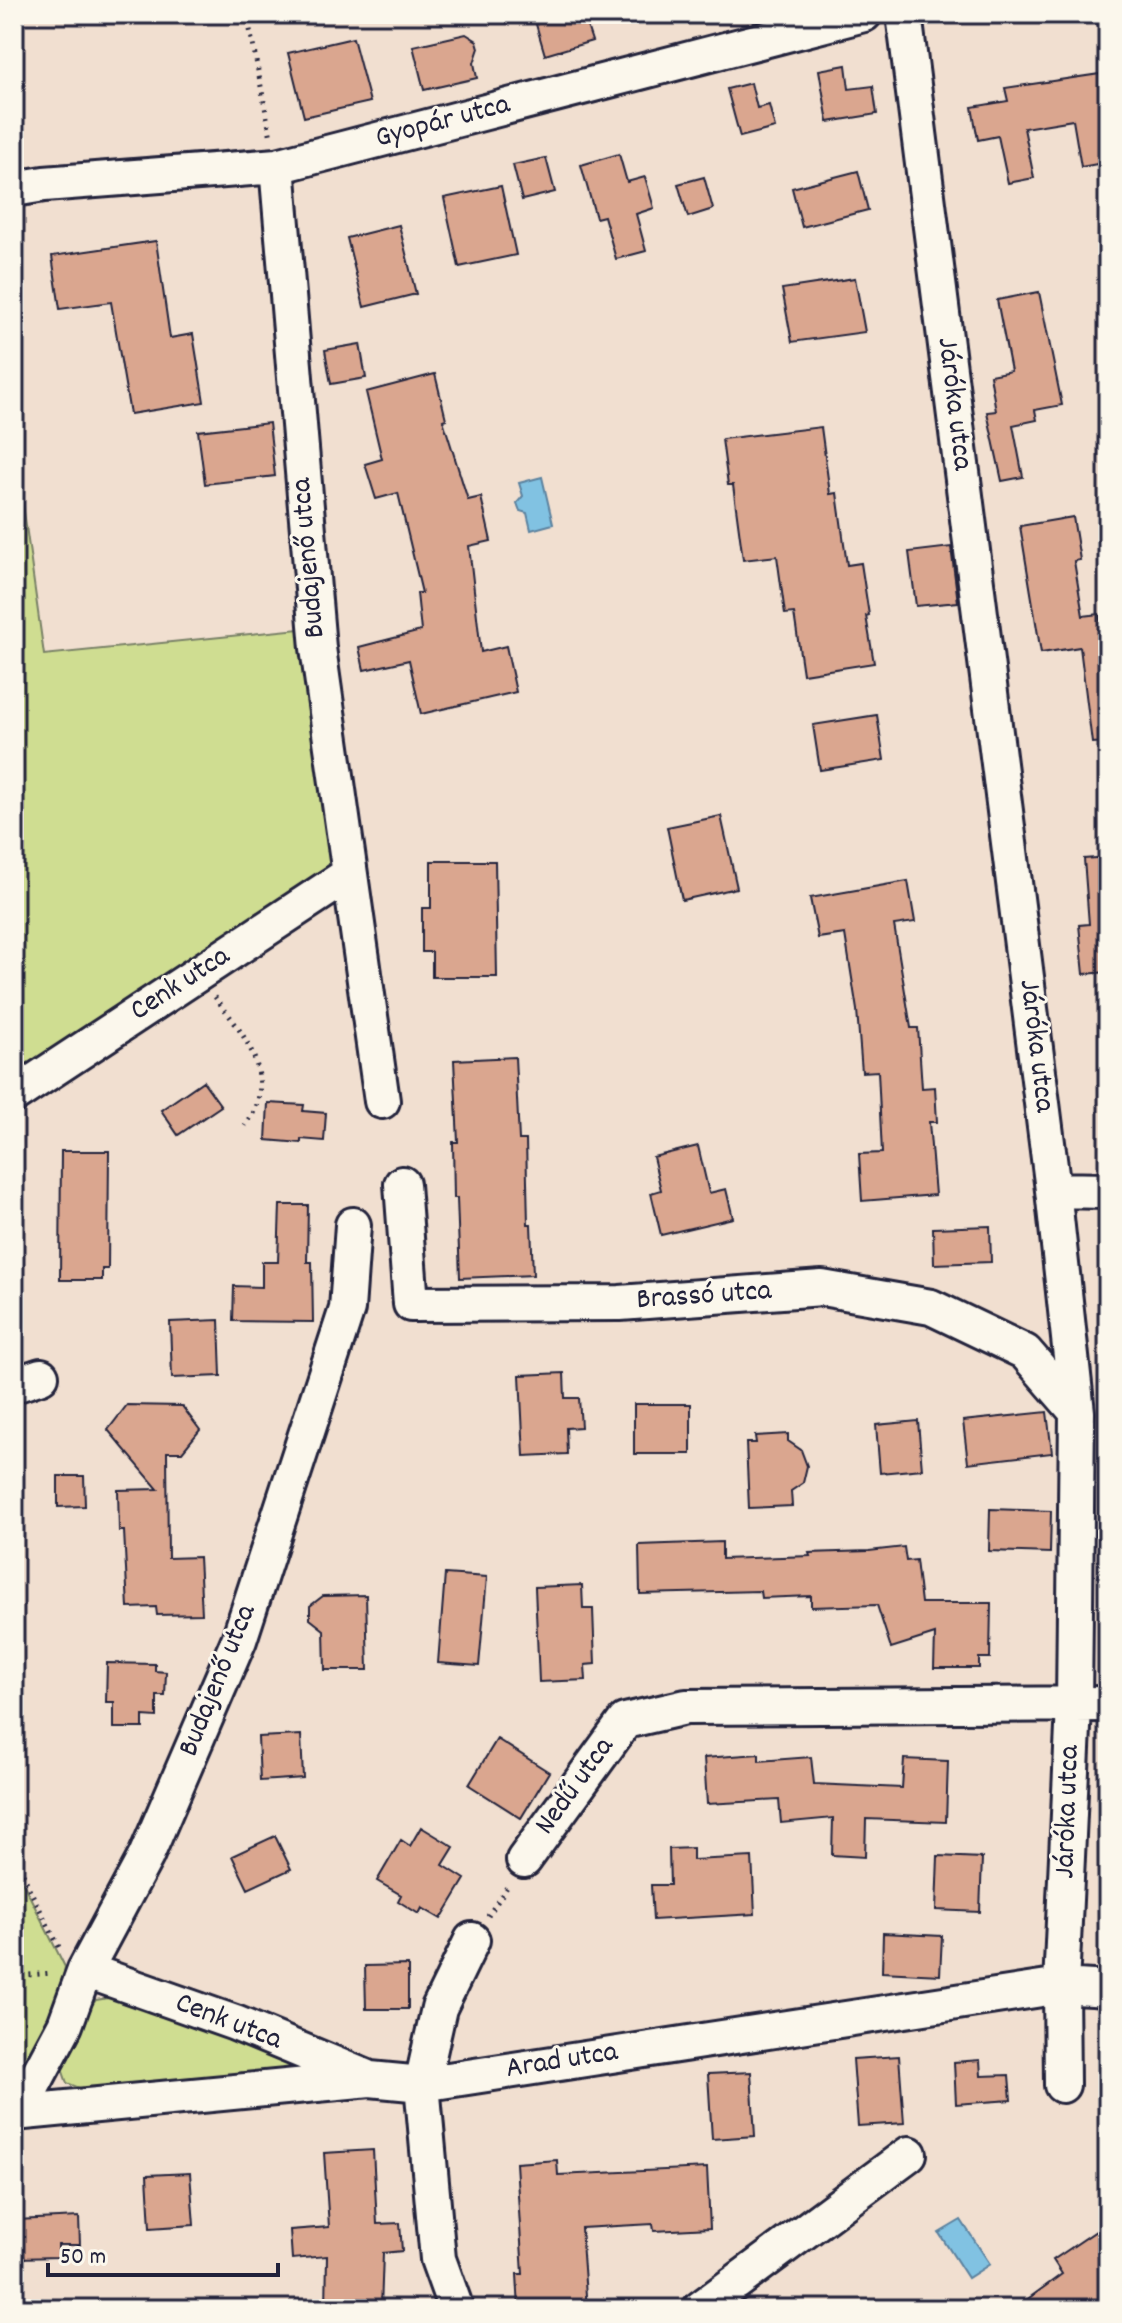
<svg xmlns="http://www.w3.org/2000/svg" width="1122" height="2323" viewBox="0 0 1122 2323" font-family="Dekko,sans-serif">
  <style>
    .green { fill: #cfdd91; stroke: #788066; stroke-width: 2 }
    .water { fill: #81c2e2; stroke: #5b829f; stroke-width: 2 }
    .building { fill: #daa68f; stroke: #22223b; stroke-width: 2 }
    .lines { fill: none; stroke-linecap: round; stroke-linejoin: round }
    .minor-casing { stroke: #22223b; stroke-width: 40 }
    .path { stroke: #22223b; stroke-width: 5; stroke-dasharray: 2 6; stroke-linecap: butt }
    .minor { stroke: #fbf7ec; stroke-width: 34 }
    .labels { text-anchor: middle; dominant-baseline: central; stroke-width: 6; stroke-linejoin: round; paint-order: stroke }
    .street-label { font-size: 30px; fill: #22223b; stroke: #fbf7ec }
  </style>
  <rect width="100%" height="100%" fill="#f1dfd0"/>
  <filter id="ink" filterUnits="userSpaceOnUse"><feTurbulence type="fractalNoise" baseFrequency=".0125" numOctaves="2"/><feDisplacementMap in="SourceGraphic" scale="16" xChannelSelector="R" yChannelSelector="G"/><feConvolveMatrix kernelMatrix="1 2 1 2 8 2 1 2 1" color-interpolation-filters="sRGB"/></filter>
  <g filter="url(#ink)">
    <path class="green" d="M 14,440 L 44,655 L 299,629 L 334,868 L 14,1083 Z
      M 14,1865 L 65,1967 L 55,2015 L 14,2091 Z
      M 121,1996 L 224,2030 L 307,2071 L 138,2083 L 87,2091 L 67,2083 L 61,2066 L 72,2032 L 96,2000 Z"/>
    <path class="water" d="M 542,477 L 553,524 L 531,530 L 527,513 L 520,511 L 517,503 L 523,496 L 519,483 Z
      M 961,2220 L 990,2264 L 968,2278 L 939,2233 Z"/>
    <path class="building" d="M 533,14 L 583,14 L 592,41 L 545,55 Z
      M 466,34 L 477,41 L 479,48 L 474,63 L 477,78 L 424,90 L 413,46 Z
      M 353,38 L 370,102 L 304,117 L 288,53 Z
      M 846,65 L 849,89 L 873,86 L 877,114 L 828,122 L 819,70 Z
      M 1100,74 L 1103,92 L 1108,94 L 1108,162 L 1081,167 L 1073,120 L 1024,128 L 1034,178 L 1008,183 L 998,136 L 978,140 L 972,107 L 1008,101 L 1005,88 Z
      M 751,83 L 757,108 L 769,105 L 775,128 L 740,137 L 727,89 Z
      M 619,154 L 627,182 L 645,177 L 654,208 L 636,214 L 646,251 L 616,259 L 604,216 L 596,218 L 581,165 Z
      M 546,158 L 555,192 L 522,200 L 513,165 Z
      M 858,171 L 868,210 L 802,227 L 792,188 Z
      M 704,177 L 713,209 L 688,217 L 678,184 Z
      M 501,186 L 516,255 L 459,267 L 444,198 Z
      M 399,225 L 416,294 L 364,307 L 347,238 Z
      M 156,241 L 170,338 L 193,334 L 204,402 L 130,414 L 111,302 L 60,309 L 52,256 Z
      M 855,278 L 865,332 L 792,342 L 782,289 Z
      M 1039,292 L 1062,405 L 1035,410 L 1037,420 L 1013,425 L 1023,477 L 1002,481 L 987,412 L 996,411 L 990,375 L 1011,371 L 997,300 Z
      M 360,344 L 366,378 L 331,384 L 325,350 Z
      M 435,374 L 446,419 L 443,420 L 468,500 L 481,497 L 491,541 L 469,546 L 481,652 L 506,646 L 516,692 L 421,714 L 409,660 L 364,670 L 359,647 L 421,631 L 417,593 L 422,593 L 398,493 L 376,499 L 365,464 L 382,459 L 366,392 Z
      M 269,423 L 275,476 L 205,484 L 198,431 Z
      M 821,427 L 830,494 L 837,493 L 847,565 L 861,563 L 869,615 L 866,616 L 874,663 L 803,674 L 794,613 L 785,614 L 777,556 L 743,560 L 733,485 L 728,485 L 722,439 Z
      M 1073,517 L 1080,560 L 1074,561 L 1083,616 L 1099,614 L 1108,667 L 1108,742 L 1092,743 L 1080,647 L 1041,653 L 1020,526 Z
      M 951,547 L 958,602 L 916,606 L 909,552 Z
      M 877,715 L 884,760 L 820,770 L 813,725 Z
      M 721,816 L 737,888 L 682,900 L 667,827 Z
      M 1108,857 L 1108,972 L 1084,974 L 1079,925 L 1089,924 L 1084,859 Z
      M 431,861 L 495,861 L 497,977 L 432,977 L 432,952 L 422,952 L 422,908 L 431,908 Z
      M 908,881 L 915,922 L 894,925 L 911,1028 L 918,1028 L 922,1088 L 935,1087 L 937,1122 L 929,1122 L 935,1195 L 862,1201 L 859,1154 L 882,1153 L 878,1071 L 862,1072 L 857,1010 L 845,934 L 818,938 L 810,898 Z
      M 515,1057 L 519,1140 L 526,1140 L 528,1224 L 531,1224 L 533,1275 L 460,1278 L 457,1198 L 454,1198 L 453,1142 L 458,1142 L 454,1060 Z
      M 203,1081 L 221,1106 L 178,1135 L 161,1110 Z
      M 268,1103 L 304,1105 L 303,1111 L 326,1113 L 324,1141 L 301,1139 L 301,1143 L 266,1140 Z
      M 698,1146 L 709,1193 L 726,1189 L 733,1218 L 661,1235 L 651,1193 L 661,1190 L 653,1157 Z
      M 61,1151 L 109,1151 L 108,1269 L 102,1269 L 102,1280 L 60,1280 Z
      M 280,1205 L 308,1205 L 307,1262 L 312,1262 L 313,1322 L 233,1321 L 234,1286 L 262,1287 L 262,1262 L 278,1262 Z
      M 990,1226 L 991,1262 L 934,1264 L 933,1228 Z
      M 219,1320 L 221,1376 L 172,1378 L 170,1322 Z
      M 564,1373 L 565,1398 L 579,1398 L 581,1427 L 566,1428 L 567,1454 L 524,1456 L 520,1375 Z
      M 634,1404 L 691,1404 L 691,1454 L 634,1454 Z
      M 127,1405 L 182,1406 L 200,1430 L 182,1452 L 167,1452 L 168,1558 L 199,1557 L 202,1614 L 157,1615 L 156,1607 L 128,1608 L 124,1531 L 119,1531 L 118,1490 L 158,1489 L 108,1430 Z
      M 1047,1412 L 1052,1453 L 968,1463 L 963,1421 Z
      M 918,1421 L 922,1469 L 880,1473 L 876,1425 Z
      M 788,1434 L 788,1441 L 801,1450 L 807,1466 L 803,1483 L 791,1491 L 792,1506 L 749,1508 L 746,1443 L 756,1443 L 755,1436 Z
      M 58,1476 L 84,1476 L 85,1506 L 58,1507 Z
      M 990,1509 L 1051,1511 L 1050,1553 L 989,1551 Z
      M 722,1542 L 722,1559 L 810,1556 L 809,1553 L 869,1551 L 904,1547 L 906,1561 L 916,1560 L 921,1603 L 991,1603 L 990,1658 L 979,1658 L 979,1668 L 934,1668 L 935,1634 L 891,1648 L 877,1605 L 811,1607 L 811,1596 L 761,1598 L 760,1591 L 640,1594 L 639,1545 Z
      M 445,1574 L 487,1577 L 479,1666 L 438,1663 Z
      M 582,1585 L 583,1609 L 593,1609 L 595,1664 L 585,1665 L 586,1680 L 539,1682 L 535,1587 Z
      M 366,1595 L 368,1670 L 325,1670 L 324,1630 L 310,1619 L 310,1606 L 323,1596 Z
      M 107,1663 L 155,1664 L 155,1671 L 166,1672 L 165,1696 L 157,1696 L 157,1717 L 143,1716 L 143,1728 L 114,1728 L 114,1702 L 106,1702 Z
      M 301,1735 L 303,1778 L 260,1781 L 258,1737 Z
      M 497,1739 L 549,1772 L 521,1818 L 469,1785 Z
      M 759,1754 L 759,1761 L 811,1757 L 814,1784 L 902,1788 L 904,1759 L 948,1761 L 946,1822 L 866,1819 L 865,1857 L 832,1855 L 833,1818 L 781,1823 L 779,1800 L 707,1804 L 704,1758 Z
      M 421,1827 L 454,1847 L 443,1865 L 465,1879 L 441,1919 L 422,1908 L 419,1914 L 398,1901 L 401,1895 L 377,1881 L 401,1840 L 410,1846 Z
      M 275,1836 L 291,1869 L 248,1889 L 232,1856 Z
      M 693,1848 L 693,1860 L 752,1857 L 755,1914 L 653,1920 L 651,1885 L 670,1885 L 669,1849 Z
      M 938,1856 L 982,1858 L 980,1912 L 936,1910 Z
      M 883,1933 L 942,1936 L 940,1975 L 882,1972 Z
      M 408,1965 L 408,2009 L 366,2009 L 365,1966 Z
      M 899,2056 L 904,2123 L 858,2126 L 853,2059 Z
      M 980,2060 L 981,2076 L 1009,2075 L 1011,2100 L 956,2104 L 954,2062 Z
      M 751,2072 L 755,2136 L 712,2139 L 708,2074 Z
      M 373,2150 L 377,2224 L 400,2223 L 402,2251 L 383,2253 L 381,2309 L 326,2309 L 327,2256 L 292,2259 L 290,2230 L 329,2227 L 324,2153 Z
      M 557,2160 L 558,2175 L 707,2168 L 710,2228 L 654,2231 L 653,2224 L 581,2228 L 587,2309 L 519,2309 L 517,2274 L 523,2274 L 516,2163 Z
      M 190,2173 L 194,2225 L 150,2228 L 147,2175 Z
      M 79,2217 L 80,2245 L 58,2245 L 58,2257 L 17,2258 L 16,2220 Z
      M 1108,2223 L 1108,2309 L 1014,2309 L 1062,2274 L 1053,2260 Z"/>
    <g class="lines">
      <g class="minor-casing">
        <path id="minor" d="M 904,14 L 1053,1190 L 1077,1412 L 1074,1706 L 1061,1986 L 1062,2085
          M 277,166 L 318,648 L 382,1101
          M 14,189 L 44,184 L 277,166 L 864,14
          M 14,1095 L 348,875
          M 402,1184 L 411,1304 L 620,1303 L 822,1288 L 931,1307 L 1025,1352 L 1077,1412
          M 1053,1190 L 1108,1191
          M 14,1385 L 41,1376
          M 524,1860 L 625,1721 L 686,1707 L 1108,1704
          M 85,1970 L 235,2023 L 365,2077
          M 14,2113 L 370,2079 L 422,2084 L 1061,1986 L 1108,1989
          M 18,2113 L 65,2025 L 85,1970 L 146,1856 L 239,1640 L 347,1309 L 353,1225
          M 456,2309 L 438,2259 L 422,2084 L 439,2008 L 472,1940
          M 700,2309 L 909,2154"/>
      </g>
      <path class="path" d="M 247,14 L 271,138
        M 215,997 C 238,1027 269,1063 257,1104 C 255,1112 249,1119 245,1126
        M 14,1851 L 29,1888 L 60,1949
        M 488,1916 L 509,1884
        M 14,1971 L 28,1975 L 52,1973"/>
      <use href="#minor" class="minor"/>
    </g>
  </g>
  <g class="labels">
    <g class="street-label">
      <text transform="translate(443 123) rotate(-15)">Gyopár utca</text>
      <text transform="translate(953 404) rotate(83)">Járóka utca</text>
      <text transform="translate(310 558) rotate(-95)">Budajenő utca</text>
      <text transform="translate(181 985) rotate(-33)">Cenk utca</text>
      <text transform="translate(1035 1046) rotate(83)">Járóka utca</text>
      <text transform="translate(704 1297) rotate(-4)">Brassó utca</text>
      <text transform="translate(219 1681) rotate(-68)">Budajenő utca</text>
      <text transform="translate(576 1787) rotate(-54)">Nedű utca</text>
      <text transform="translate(1069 1812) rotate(-88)">Járóka utca</text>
      <text transform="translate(228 2023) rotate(21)">Cenk utca</text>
      <text transform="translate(562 2062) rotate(-9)">Arad utca</text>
    </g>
  </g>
  <rect width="1122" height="2323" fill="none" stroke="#fbf7ec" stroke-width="48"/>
  <rect x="24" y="24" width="1074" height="2275" fill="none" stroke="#22223b" stroke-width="3" filter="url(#ink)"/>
  <path d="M48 2263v12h230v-12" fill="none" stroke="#22223b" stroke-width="4"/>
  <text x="60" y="2263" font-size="24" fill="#22223b" stroke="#fbf7ec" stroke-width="6" paint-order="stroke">50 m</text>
</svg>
